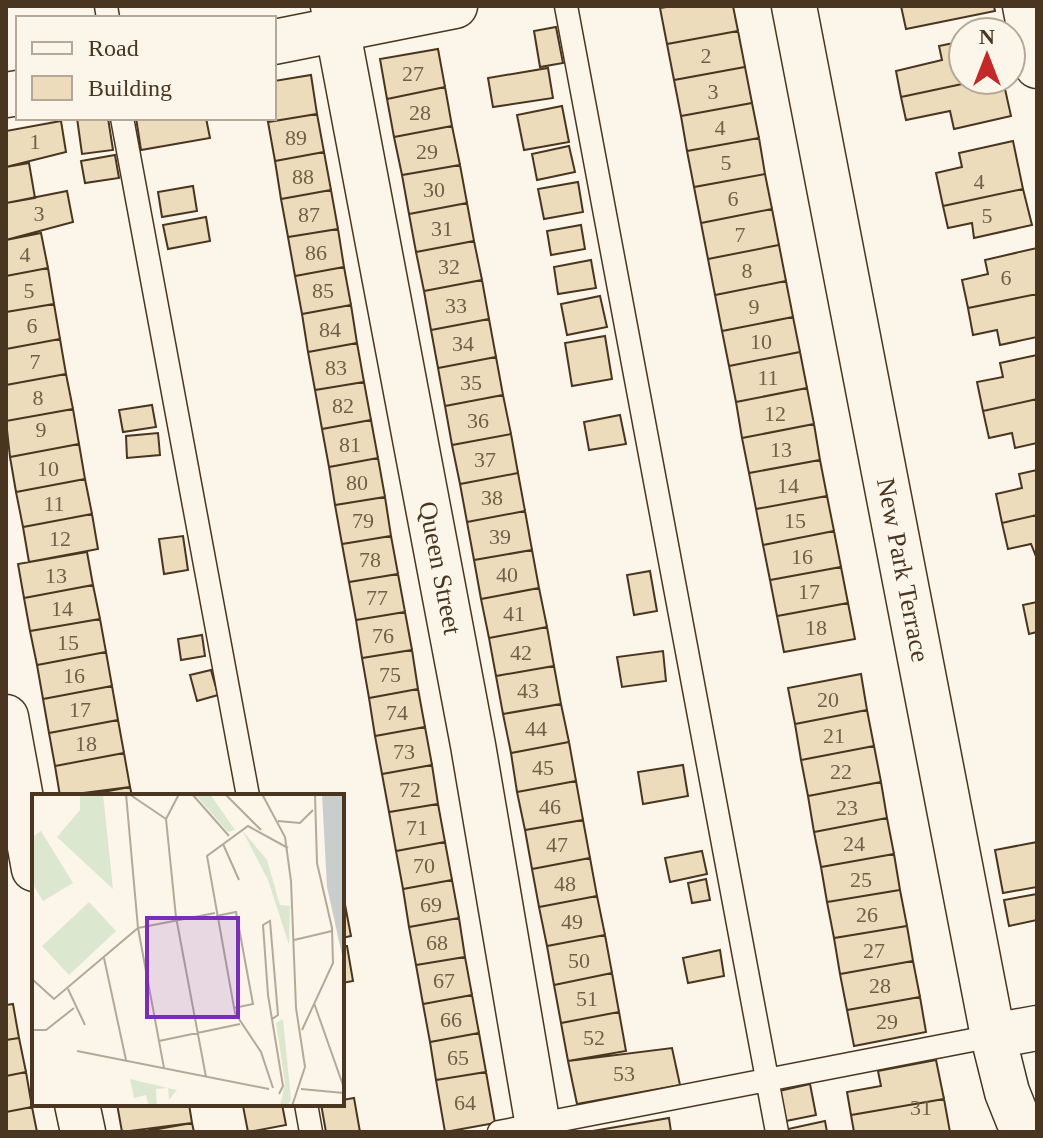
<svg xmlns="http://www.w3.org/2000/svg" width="1043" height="1138" viewBox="0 0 1043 1138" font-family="Georgia,serif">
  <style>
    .building { fill: #ecdcbc; stroke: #4a3520; stroke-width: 2 }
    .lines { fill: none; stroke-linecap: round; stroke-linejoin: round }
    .service-casing { stroke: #4a3520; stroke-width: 25 }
    .minor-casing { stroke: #4a3520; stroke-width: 47 }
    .service { stroke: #fbf6e9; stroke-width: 22 }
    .minor { stroke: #fbf6e9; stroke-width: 44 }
    .labels { text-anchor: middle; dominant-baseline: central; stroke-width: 6; stroke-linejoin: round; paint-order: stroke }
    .number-label { font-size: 22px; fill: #725f47 }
    .street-label { font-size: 26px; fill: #4a3520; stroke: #fbf6e9 }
    .inset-road { fill: none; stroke: #b4a999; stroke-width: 2 }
    .view { fill: #7b2cbf; fill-opacity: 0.15; stroke: #7b2cbf; stroke-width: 4 }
    .inset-edge { fill: none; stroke: #4a3520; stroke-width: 4 }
  </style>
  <rect width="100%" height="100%" fill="#fbf6e9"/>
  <path class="building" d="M 673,6 L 733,6 L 738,31 L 667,44 L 660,8 Z
    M 901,6 L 994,6 L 995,11 L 906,29 Z
    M 556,27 L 563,63 L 540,67 L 534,31 Z
    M 738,31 L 745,67 L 674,80 L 667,44 Z
    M 963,41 L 963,80 L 981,80 L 901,97 L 896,71 L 942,60 L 939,46 Z
    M 438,49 L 445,87 L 387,99 L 380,59 Z
    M 745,67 L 752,103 L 681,116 L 674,80 Z
    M 548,68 L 553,98 L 493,107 L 488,78 Z
    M 311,75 L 317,114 L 268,122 L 267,118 L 274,118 L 274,81 Z
    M 981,80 L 1003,80 L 1011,116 L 954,129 L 950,111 L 906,120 L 901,97 Z
    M 445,87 L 452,126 L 394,137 L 387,99 Z
    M 752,103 L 759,138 L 687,151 L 681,116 Z
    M 562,106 L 569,142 L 524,150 L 517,115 Z
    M 317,114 L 324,152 L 275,161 L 268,122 Z
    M 77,118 L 108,118 L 113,150 L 82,154 Z
    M 136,118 L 206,118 L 210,138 L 141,150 Z
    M 61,121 L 66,152 L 6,167 L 6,131 Z
    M 452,126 L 460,165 L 402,175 L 394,137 Z
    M 759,138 L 765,174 L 694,187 L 687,151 Z
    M 1013,141 L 1023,189 L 943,206 L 936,173 L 962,167 L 959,153 Z
    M 569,146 L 575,172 L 537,180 L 532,154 Z
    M 324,152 L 331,190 L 281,199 L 275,161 Z
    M 115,155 L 119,178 L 85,183 L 81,161 Z
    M 29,163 L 35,198 L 6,203 L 6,167 Z
    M 460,165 L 467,203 L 409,214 L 402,175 Z
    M 765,174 L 772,209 L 701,223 L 694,187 Z
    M 578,182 L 583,212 L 544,219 L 538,189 Z
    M 193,186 L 197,211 L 162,217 L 158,192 Z
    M 1023,189 L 1032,225 L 974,238 L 972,223 L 948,228 L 943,206 Z
    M 331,190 L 338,229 L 288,237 L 281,199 Z
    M 67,191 L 73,222 L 6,240 L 6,203 Z
    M 467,203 L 474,241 L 416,252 L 409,214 Z
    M 772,209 L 779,245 L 708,259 L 701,223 Z
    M 206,217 L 210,241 L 168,249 L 163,225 Z
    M 581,225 L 585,249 L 551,255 L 547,231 Z
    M 338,229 L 344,267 L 295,276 L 288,237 Z
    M 41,233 L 48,268 L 6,276 L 6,240 Z
    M 474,241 L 482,280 L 424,291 L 416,252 Z
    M 779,245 L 786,281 L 715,295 L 708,259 Z
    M 1037,248 L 1037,294 L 968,308 L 962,280 L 988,274 L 985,260 Z
    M 591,260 L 596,288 L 558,294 L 554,267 Z
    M 344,267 L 351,305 L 302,314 L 295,276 Z
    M 48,268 L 54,304 L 6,312 L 6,276 Z
    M 482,280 L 489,319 L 431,330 L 424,291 Z
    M 786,281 L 793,317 L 722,331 L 715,295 Z
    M 1037,294 L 1037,337 L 1000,345 L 997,330 L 973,335 L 968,308 Z
    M 600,296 L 607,327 L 567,335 L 561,304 Z
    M 54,304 L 60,339 L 6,349 L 6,312 Z
    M 351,305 L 357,343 L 308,352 L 302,314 Z
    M 793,317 L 800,352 L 729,366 L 722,331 Z
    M 489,319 L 496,357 L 438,368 L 431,330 Z
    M 605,336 L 612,379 L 572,386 L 565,343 Z
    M 60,339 L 66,374 L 6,385 L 6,349 Z
    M 357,343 L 364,382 L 315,390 L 308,352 Z
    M 800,352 L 807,388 L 736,402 L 729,366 Z
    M 1037,355 L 1037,399 L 983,411 L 977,382 L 1003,377 L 1000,363 Z
    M 496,357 L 503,395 L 445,406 L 438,368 Z
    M 66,374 L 73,409 L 6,421 L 6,385 Z
    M 364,382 L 371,420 L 322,429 L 315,390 Z
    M 807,388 L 814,424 L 742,438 L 736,402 Z
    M 503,395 L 511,434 L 452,445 L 445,406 Z
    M 1037,399 L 1037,443 L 1015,448 L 1012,433 L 989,438 L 983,411 Z
    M 152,405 L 156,427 L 123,432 L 119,410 Z
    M 73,409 L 79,444 L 10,457 L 6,421 Z
    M 620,415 L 626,444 L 589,450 L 584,422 Z
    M 371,420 L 378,458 L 329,467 L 322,429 Z
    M 814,424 L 820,460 L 749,473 L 742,438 Z
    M 158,433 L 160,455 L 127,458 L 126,436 Z
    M 511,434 L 518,473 L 460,484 L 452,445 Z
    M 79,444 L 85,479 L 16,492 L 10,457 Z
    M 378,458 L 385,497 L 335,505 L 329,467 Z
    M 820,460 L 827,496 L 756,509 L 749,473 Z
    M 1037,470 L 1037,515 L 1002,523 L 996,494 L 1022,488 L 1019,474 Z
    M 518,473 L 525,511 L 467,522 L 460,484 Z
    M 85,479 L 92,514 L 23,527 L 16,492 Z
    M 827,496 L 834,531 L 763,545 L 756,509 Z
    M 385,497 L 391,536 L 342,544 L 335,505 Z
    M 525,511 L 532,550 L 474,560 L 467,522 Z
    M 92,514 L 98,549 L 29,562 L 23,527 Z
    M 1037,515 L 1037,559 L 1031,544 L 1008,549 L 1002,523 Z
    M 834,531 L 841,567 L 770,580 L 763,545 Z
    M 183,536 L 188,570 L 164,574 L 159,539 Z
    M 391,536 L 398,574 L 349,582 L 342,544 Z
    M 532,550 L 539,588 L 481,599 L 474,560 Z
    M 87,552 L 93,585 L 24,598 L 18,564 Z
    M 841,567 L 848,603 L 777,616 L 770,580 Z
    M 650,571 L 657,611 L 634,615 L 627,575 Z
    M 398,574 L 405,612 L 356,620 L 349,582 Z
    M 93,585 L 100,619 L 30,631 L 24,598 Z
    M 539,588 L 547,627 L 489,638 L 481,599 Z
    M 1037,602 L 1037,632 L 1029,634 L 1023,605 Z
    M 848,603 L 855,639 L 784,652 L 777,616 Z
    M 405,612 L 412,650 L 362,658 L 356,620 Z
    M 100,619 L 106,652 L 37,665 L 30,631 Z
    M 547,627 L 554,666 L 496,676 L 489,638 Z
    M 202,635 L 205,656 L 181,660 L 178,639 Z
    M 412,650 L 418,689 L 369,698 L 362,658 Z
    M 663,651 L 666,681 L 622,687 L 617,657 Z
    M 106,652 L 112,686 L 43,699 L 37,665 Z
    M 554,666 L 561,704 L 503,714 L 496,676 Z
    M 211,670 L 218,695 L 197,701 L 190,675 Z
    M 861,674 L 867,710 L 795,724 L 788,688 Z
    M 112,686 L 118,720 L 49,733 L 43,699 Z
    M 418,689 L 425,727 L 375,736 L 369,698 Z
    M 561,704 L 569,742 L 511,753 L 503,714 Z
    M 867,710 L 874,746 L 801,760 L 795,724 Z
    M 118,720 L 124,753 L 55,766 L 49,733 Z
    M 425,727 L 432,765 L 382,774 L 375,736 Z
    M 569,742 L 576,781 L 517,792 L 511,753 Z
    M 874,746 L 881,782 L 808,796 L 801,760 Z
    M 124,753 L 130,787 L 60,796 L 55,766 Z
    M 432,765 L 438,804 L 389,812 L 382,774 Z
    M 683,765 L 688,796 L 643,804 L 638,772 Z
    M 576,781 L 583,820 L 525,830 L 517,792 Z
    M 881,782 L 887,818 L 814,832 L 808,796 Z
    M 130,787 L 132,796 L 81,796 Z
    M 438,804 L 445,842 L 396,851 L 389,812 Z
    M 887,818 L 894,854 L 821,867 L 814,832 Z
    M 583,820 L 590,858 L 532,869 L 525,830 Z
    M 445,842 L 452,880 L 403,889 L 396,851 Z
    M 1037,842 L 1037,887 L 1003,893 L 995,850 Z
    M 702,851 L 707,874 L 670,882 L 665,858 Z
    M 894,854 L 900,890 L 827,902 L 821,867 Z
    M 590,858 L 597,896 L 539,907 L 532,869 Z
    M 706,879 L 710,900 L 692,903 L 688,883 Z
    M 452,880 L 459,918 L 409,927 L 403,889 Z
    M 342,889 L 351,936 L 342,938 Z
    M 900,890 L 907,926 L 834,938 L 827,902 Z
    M 1037,894 L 1037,920 L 1009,926 L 1004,900 Z
    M 597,896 L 605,935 L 547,946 L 539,907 Z
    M 459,918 L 465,957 L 416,965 L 409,927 Z
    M 907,926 L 913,961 L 840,974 L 834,938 Z
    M 605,935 L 612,973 L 554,985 L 547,946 Z
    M 342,946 L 347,946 L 353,981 L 342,983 Z
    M 720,950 L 724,976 L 688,983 L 683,958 Z
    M 465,957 L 472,995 L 423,1004 L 416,965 Z
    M 913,961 L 920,997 L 847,1010 L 840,974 Z
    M 612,973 L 619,1012 L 561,1023 L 554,985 Z
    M 472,995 L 479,1033 L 430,1042 L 423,1004 Z
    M 920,997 L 926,1032 L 854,1046 L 847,1010 Z
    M 13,1004 L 19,1038 L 6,1040 L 6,1005 Z
    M 619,1012 L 626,1051 L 568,1061 L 561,1023 Z
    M 479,1033 L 486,1072 L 436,1080 L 430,1042 Z
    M 19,1038 L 26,1072 L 6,1076 L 6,1040 Z
    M 672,1048 L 680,1085 L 577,1104 L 568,1061 Z
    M 936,1060 L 944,1099 L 851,1115 L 847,1092 L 881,1086 L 878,1071 Z
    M 26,1072 L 32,1107 L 6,1112 L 6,1076 Z
    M 486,1072 L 495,1123 L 445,1132 L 436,1080 Z
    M 810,1084 L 816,1115 L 786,1121 L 779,1091 Z
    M 354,1098 L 360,1132 L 326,1132 L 321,1104 L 342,1104 L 342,1100 Z
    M 944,1099 L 950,1132 L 854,1132 L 851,1115 Z
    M 117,1104 L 189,1104 L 192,1123 L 122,1132 Z
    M 282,1104 L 286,1125 L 248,1132 L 243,1106 Z
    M 32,1107 L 37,1132 L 6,1132 L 6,1112 Z
    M 669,1118 L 671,1132 L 587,1132 Z
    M 825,1121 L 827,1132 L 788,1132 L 788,1129 Z
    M 192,1123 L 194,1132 L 141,1132 Z"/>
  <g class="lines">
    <g class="service-casing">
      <path id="service" d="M 106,6 L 108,18
        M 566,6 L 777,1132
        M 122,118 L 248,796
        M 306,1104 L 311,1132
        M 499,1132 L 993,1036"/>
    </g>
    <g class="minor-casing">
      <path id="minor" d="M 333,6 L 473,745 L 539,1132
        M 794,6 L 993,1036 L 1007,1092 L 1023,1132
        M 1025,6 L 1037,66
        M 274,42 L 455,6
        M 6,95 L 18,93
        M 6,717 L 34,869
        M 993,1036 L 1037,1028
        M 77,1104 L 83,1132"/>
    </g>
    <use href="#service" class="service"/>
    <use href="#minor" class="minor"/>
  </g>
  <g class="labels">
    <g class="number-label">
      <text x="706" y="55">2</text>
      <text x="413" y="73">27</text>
      <text x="713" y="91">3</text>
      <text x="420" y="112">28</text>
      <text x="720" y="127">4</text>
      <text x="296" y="137">89</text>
      <text x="35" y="141">1</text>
      <text x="427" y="151">29</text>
      <text x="726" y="162">5</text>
      <text x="303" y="176">88</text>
      <text x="979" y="181">4</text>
      <text x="434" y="189">30</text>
      <text x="733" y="198">6</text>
      <text x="39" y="213">3</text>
      <text x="309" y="214">87</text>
      <text x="987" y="215">5</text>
      <text x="442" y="228">31</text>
      <text x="740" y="234">7</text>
      <text x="316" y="252">86</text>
      <text x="25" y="254">4</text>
      <text x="449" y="266">32</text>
      <text x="747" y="270">8</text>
      <text x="1006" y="277">6</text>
      <text x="29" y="290">5</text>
      <text x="323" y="290">85</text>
      <text x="456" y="305">33</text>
      <text x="754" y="306">9</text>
      <text x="32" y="325">6</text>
      <text x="330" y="329">84</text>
      <text x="761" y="341">10</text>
      <text x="463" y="343">34</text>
      <text x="35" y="361">7</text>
      <text x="336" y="367">83</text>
      <text x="768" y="377">11</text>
      <text x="471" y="382">35</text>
      <text x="38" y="397">8</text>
      <text x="343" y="405">82</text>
      <text x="775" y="413">12</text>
      <text x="478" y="420">36</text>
      <text x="41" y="429">9</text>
      <text x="350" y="444">81</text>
      <text x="781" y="449">13</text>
      <text x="485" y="459">37</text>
      <text x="48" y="468">10</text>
      <text x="357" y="482">80</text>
      <text x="788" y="485">14</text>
      <text x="492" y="497">38</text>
      <text x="54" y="503">11</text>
      <text x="363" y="520">79</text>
      <text x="795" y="520">15</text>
      <text x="500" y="536">39</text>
      <text x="60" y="538">12</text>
      <text x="802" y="556">16</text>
      <text x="370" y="559">78</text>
      <text x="507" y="574">40</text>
      <text x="56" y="575">13</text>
      <text x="809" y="591">17</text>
      <text x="377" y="597">77</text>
      <text x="62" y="608">14</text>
      <text x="514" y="613">41</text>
      <text x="816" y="627">18</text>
      <text x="383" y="635">76</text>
      <text x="68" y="642">15</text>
      <text x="521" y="652">42</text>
      <text x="390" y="674">75</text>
      <text x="74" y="675">16</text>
      <text x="528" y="690">43</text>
      <text x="828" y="699">20</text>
      <text x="80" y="709">17</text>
      <text x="397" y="712">74</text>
      <text x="536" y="728">44</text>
      <text x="834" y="735">21</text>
      <text x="86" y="743">18</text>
      <text x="404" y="751">73</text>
      <text x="543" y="767">45</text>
      <text x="841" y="771">22</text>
      <text x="410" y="789">72</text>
      <text x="550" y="806">46</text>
      <text x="847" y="807">23</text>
      <text x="417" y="827">71</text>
      <text x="854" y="843">24</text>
      <text x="557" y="844">47</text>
      <text x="424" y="865">70</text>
      <text x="861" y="879">25</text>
      <text x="565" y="883">48</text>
      <text x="431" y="904">69</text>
      <text x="867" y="914">26</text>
      <text x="572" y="921">49</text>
      <text x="437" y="942">68</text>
      <text x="874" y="950">27</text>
      <text x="579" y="960">50</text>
      <text x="444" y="980">67</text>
      <text x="880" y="985">28</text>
      <text x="587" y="998">51</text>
      <text x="451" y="1019">66</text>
      <text x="887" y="1021">29</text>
      <text x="594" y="1037">52</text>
      <text x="458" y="1057">65</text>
      <text x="624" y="1073">53</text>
      <text x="465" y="1102">64</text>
      <text x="921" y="1107">31</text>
    </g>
    <g class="street-label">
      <text transform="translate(440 568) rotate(79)">Queen Street</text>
      <text transform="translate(903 570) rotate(79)">New Park Terrace</text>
    </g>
  </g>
  <g transform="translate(32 794)">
    <rect width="312" height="312" fill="#fbf6e9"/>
    <path d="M 48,0 L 71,0 L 81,95 L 25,43 L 48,16 ZM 163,0 L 178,0 L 203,36 L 196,38 ZM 210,36 L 235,66 L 248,111 L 258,112 L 257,151 L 236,86 ZM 9,37 L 41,89 L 11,107 L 0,89 L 0,43 ZM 57,108 L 84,137 L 37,181 L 10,152 ZM 251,225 L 259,306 L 255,312 L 248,312 L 253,289 L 244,229 ZM 98,285 L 136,294 L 145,296 L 137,306 L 136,294 L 124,295 L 125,312 L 117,312 L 114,301 L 102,304 Z" fill="#dce7d0"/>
    <path d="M 290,0 L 312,0 L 312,170 L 295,93 Z" fill="#c9cecd"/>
    <path class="inset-road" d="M 94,0 L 106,134 L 132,274M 97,0 L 134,25M 160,0 L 197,42M 193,0 L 229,36M 230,0 L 253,43 L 259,87 L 264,214 L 273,273 L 260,312M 134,25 L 144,123 L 174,283M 134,25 L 147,0M 246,27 L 268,29 L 281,16M 191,50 L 207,86M 184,122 L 204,118 L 221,210 L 202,214M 262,146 L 300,137M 72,164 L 94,266M 0,185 L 22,205 L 106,134 L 183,119M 36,195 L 53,231M 282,209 L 312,294M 240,225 L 246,221 L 238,127 L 231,131 L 236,201 L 251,292 L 247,300M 0,236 L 14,236 L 42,214M 270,236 L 301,169 L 300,134 L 285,69 L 283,0M 127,247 L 208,230M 45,257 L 237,295M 241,294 L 229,258 L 203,219 L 175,62 L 216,32 L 256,54M 269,295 L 312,299"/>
    <path class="view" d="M 115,124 L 206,124 L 206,223 L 115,223 Z"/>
    <rect width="312" height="312" class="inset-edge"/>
  </g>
  <rect width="1043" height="1138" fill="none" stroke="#4a3520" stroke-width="16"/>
  <rect x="16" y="16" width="260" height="104" fill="#fbf6e9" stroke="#b4a999" stroke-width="2"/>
  <rect x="32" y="42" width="40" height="12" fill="#fbf6e9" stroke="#b4a999" stroke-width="2"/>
  <text x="88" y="56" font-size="24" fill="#4a3520">Road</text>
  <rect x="32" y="76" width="40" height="24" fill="#ecdcbc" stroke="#b4a999" stroke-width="2"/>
  <text x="88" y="96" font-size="24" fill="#4a3520">Building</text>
  <g transform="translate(987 56)"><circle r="38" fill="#fbf6e9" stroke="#b4a999" stroke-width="2"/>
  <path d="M0-6L14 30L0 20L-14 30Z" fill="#c62828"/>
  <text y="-12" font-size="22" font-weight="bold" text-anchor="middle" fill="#4a3520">N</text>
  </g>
</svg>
